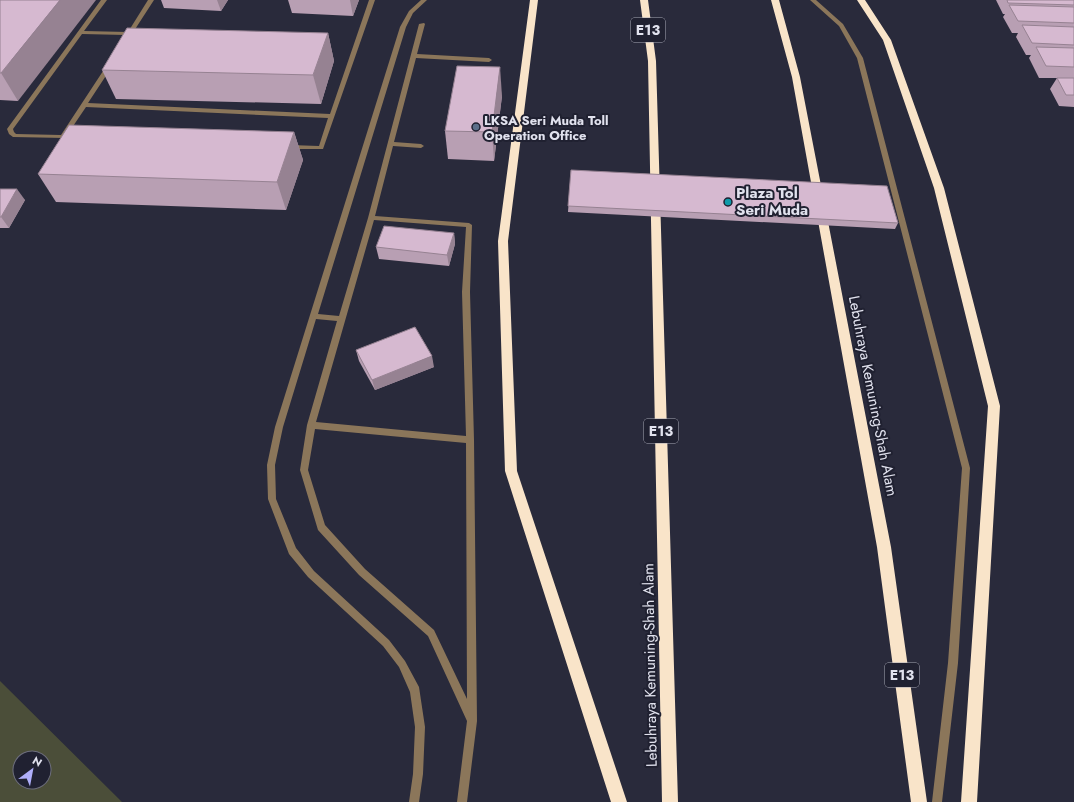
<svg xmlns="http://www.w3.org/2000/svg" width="1074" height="802" font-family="Jost,sans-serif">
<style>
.green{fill:#4b4e39;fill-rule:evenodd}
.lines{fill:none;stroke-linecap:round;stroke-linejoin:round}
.service{fill:#8b765a;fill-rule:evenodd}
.motorway{fill:#f9e4c9;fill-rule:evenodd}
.wall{fill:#b89fb3}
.shaded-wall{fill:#968292}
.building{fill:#d6b9d0;stroke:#968292}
.service-dot{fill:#5c6f8a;stroke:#202131;stroke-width:1.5}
.culture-dot{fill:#0f9aa8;stroke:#202131;stroke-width:1.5}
.labels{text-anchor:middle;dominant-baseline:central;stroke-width:4;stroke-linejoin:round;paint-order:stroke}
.far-poi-label{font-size:13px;font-weight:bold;fill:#e1e2ee;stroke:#202131;text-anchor:start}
.shield{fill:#202131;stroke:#a7a8b5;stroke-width:1}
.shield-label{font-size:14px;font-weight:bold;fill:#e1e2ee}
.poi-label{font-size:15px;font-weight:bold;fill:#e1e2ee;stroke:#202131;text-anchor:start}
.street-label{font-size:15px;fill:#e1e2ee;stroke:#202131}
</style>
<rect width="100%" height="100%" fill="#292a3b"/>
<path class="green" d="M 0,681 L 122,802 L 0,802 ZM 20,758 L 44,758 L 44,782 L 20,782 Z"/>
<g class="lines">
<g class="service">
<path d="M 101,0 L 107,0 L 84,31 L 128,32 L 148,0 L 154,0 L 130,37 L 126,37 L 126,35 L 82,34 L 13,129 L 14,132 L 16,134 L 61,135 L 107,65 L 110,63 L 113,65 L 88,103 L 330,114 L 369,0 L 375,0 L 323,149 L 290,149 L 287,147 L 290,145 L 319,146 L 328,118 L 86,107 L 65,138 L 13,137 L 9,134 L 7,129 Z"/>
<path d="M 421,0 L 427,0 L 413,13 L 406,27 L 318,314 L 339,316 L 368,218 L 419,24 L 424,23 L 425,24 L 417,54 L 489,58 L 492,60 L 489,62 L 416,58 L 394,142 L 421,144 L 424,146 L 421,148 L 393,146 L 375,216 L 469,223 L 472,225 L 470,292 L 474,440 L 477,721 L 467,802 L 457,802 L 467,721 L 428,636 L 359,575 L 318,530 L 300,470 L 307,425 L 337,321 L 316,319 L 283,427 L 275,465 L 276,499 L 296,548 L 314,571 L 389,640 L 405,661 L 419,687 L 425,727 L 423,774 L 419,802 L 409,802 L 413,774 L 415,727 L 410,692 L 399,667 L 383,646 L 308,577 L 289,554 L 268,499 L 267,465 L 275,427 L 400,27 L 409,11 ZM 374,220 L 466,227 L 462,292 L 466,436 L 316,422 ZM 315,429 L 466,443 L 467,699 L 434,630 L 365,569 L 325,525 L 308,470 Z"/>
<path d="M 810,0 L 816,0 L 843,24 L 863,58 L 970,468 L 958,663 L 942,802 L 932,802 L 948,663 L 962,468 L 857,58 L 839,26 Z"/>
</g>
<g class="motorway">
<path d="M 530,0 L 538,0 L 508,241 L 517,471 L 627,802 L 611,802 L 505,471 L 498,241 Z"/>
<path d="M 640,0 L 648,0 L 656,61 L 678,802 L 662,802 L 648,61 Z"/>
<path d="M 771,0 L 779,0 L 800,77 L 891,547 L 927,802 L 911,802 L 877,547 L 792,77 Z"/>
<path d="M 857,0 L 865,0 L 891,40 L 944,188 L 1000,406 L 977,802 L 961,802 L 988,406 L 934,188 L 883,40 Z"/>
</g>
</g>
<g class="wall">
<path d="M 0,0 L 18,101 L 0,100 Z"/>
<path d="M 161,0 L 228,0 L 221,11 L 164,8 Z"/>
<path d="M 288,0 L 359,0 L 353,16 L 292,13 Z"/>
<path d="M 996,0 L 1074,0 L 1074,107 L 1059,106 L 1050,89 L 1057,78 L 1039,78 L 1029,58 L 1031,55 L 1026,55 L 1016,37 L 1018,33 L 1012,33 L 1003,17 L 1005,14 L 1003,14 Z"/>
<path d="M 328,33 L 334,61 L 321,104 L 116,99 L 102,70 Z"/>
<path d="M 502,96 L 494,161 L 448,159 L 445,131 Z"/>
<path d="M 294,132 L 303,160 L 286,210 L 56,202 L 38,174 Z"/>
<path d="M 571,170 L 898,223 L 895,229 L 568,212 Z"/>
<path d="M 0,189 L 25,200 L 9,228 L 0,228 Z"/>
<path d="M 454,233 L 455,244 L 449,266 L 379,259 L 376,247 Z"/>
<path d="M 356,350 L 434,367 L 375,390 L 359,361 Z"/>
</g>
<g class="shaded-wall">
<path d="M 60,0 L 96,0 L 18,101 L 1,73 Z"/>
<path d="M 217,0 L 228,0 L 221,11 Z"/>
<path d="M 350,0 L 359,0 L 353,16 Z"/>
<path d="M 328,33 L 334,61 L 321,104 L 313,75 Z"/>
<path d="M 500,67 L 502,96 L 494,161 L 492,132 Z"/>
<path d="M 294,132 L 303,160 L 286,210 L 277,182 Z"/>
<path d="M 17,189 L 25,200 L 9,228 L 1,217 Z"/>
<path d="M 454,233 L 455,244 L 449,266 L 447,255 Z"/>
<path d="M 432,356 L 434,367 L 375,390 L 372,380 Z"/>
</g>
<g class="building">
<path d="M 0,0 L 60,0 L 1,73 L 0,73 Z"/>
<path d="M 1007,0 L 1074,0 L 1074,5 L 1008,3 Z"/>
<path d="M 1009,5 L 1074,7 L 1074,23 L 1018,21 Z"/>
<path d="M 1022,25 L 1074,27 L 1074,45 L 1032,43 Z"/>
<path d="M 127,28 L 328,33 L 313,75 L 102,70 Z"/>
<path d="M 1036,47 L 1074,48 L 1074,67 L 1046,66 Z"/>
<path d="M 457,66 L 500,67 L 492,132 L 445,131 Z"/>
<path d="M 1057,78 L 1074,78 L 1074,95 L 1066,95 Z"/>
<path d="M 69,125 L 294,132 L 277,182 L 38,174 Z"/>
<path d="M 571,170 L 887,186 L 898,223 L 568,206 Z"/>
<path d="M 0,189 L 17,189 L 1,217 L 0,217 Z"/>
<path d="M 384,226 L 454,233 L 447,255 L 376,247 Z"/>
<path d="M 415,327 L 432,356 L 372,380 L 356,350 Z"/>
</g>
<circle class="service-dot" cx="476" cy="127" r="4"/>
<circle class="culture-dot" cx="728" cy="202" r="4"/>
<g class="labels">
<g class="far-poi-label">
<text x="484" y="120">LKSA Seri Muda Toll<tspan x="484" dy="15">Operation Office</tspan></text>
</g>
<g class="shield">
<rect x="631" y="18" width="34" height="24" rx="3"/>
<rect x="644" y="419" width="34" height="24" rx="3"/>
<rect x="885" y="663" width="34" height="24" rx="3"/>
</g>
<g class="shield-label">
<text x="648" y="30">E13</text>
<text x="661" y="431">E13</text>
<text x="902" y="675">E13</text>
</g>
<g class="poi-label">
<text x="736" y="193">Plaza Tol<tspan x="736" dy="17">Seri Muda</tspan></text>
</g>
<g class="street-label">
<text transform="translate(873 396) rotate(79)">Lebuhraya Kemuning-Shah Alam</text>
<text transform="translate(650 665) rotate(-91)">Lebuhraya Kemuning-Shah Alam</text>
</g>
</g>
<g transform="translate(32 770) rotate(32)"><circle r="19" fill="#202131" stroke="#6d6e7d"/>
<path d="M0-3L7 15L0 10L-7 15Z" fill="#afaefa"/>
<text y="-6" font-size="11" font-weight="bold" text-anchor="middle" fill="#e1e2ee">N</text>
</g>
</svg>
